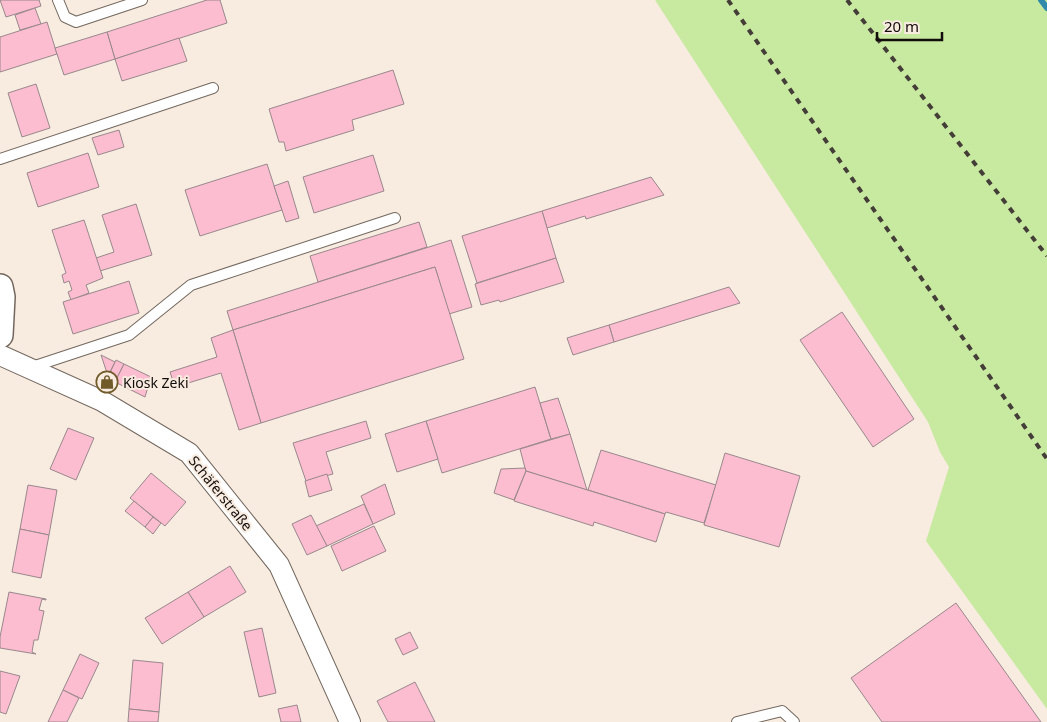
<svg xmlns="http://www.w3.org/2000/svg" width="1047" height="722" font-family="'Noto Sans',sans-serif">
<style>
.green{fill:#c8eaa0}
.lines{fill:none;stroke-linecap:round;stroke-linejoin:round}
.stream{stroke:#328aaa;stroke-width:6}
.building{fill:#fdbdd0;stroke:#98888c}
.service-casing{stroke:#73685f;stroke-width:12}
.minor-casing{stroke:#73685f;stroke-width:22}
.tertiary-casing{stroke:#73685f;stroke-width:28}
.service{stroke:#fff;stroke-width:10}
.minor{stroke:#fff;stroke-width:20}
.tertiary{stroke:#fff;stroke-width:25}
.rail{stroke:#443d38;stroke-width:4;stroke-dasharray:6 6;stroke-linecap:butt}
.labels{text-anchor:middle;dominant-baseline:central;stroke-width:4;stroke-linejoin:round;paint-order:stroke}
.poi-label{font-size:14px;fill:#120d0a;stroke:#f8ebe0;text-anchor:start}
.street-label{font-size:14px;fill:#120d0a;stroke:#f8ebe0}
</style>
<rect width="100%" height="100%" fill="#f8ebe0"/>
<path class="green" d="M 655,0 L 1047,0 L 1047,709 L 926,541 L 949,467 L 940,452 L 928,422 Z"/>
<g class="lines">
<path class="stream" d="M 1041,0 L 1047,8"/>
</g>
<g class="building">
<path d="M 0,0 L 39,0 L 41,6 L 6,17 Z"/>
<path d="M 207,0 L 220,0 L 227,23 L 115,59 L 107,32 Z"/>
<path d="M 35,8 L 41,24 L 20,30 L 15,15 Z"/>
<path d="M 47,22 L 57,54 L 0,72 L 0,37 Z"/>
<path d="M 107,32 L 115,59 L 64,75 L 55,48 Z"/>
<path d="M 179,38 L 187,61 L 122,81 L 115,59 Z"/>
<path d="M 393,70 L 404,104 L 352,120 L 354,130 L 286,151 L 284,142 L 279,142 L 269,109 Z"/>
<path d="M 36,84 L 50,128 L 22,137 L 8,93 Z"/>
<path d="M 119,130 L 124,147 L 98,155 L 92,138 Z"/>
<path d="M 88,153 L 99,187 L 38,207 L 27,173 Z"/>
<path d="M 373,155 L 384,191 L 314,213 L 303,177 Z"/>
<path d="M 267,164 L 282,210 L 200,236 L 185,190 Z"/>
<path d="M 651,177 L 664,195 L 586,219 L 585,216 L 547,228 L 542,211 Z"/>
<path d="M 288,181 L 299,218 L 286,222 L 274,186 Z"/>
<path d="M 136,204 L 152,255 L 100,271 L 96,258 L 114,252 L 102,215 Z"/>
<path d="M 542,211 L 556,258 L 477,283 L 462,236 Z"/>
<path d="M 84,220 L 103,278 L 86,285 L 89,293 L 71,300 L 68,292 L 72,290 L 69,281 L 64,283 L 62,275 L 66,273 L 52,230 Z"/>
<path d="M 419,222 L 427,247 L 318,282 L 310,256 Z"/>
<path d="M 451,240 L 472,307 L 449,314 L 435,267 L 233,330 L 227,311 Z"/>
<path d="M 556,258 L 564,282 L 500,302 L 499,300 L 481,305 L 475,284 Z"/>
<path d="M 435,267 L 464,359 L 261,423 L 233,330 Z"/>
<path d="M 129,281 L 139,313 L 73,334 L 63,302 Z"/>
<path d="M 729,287 L 740,303 L 614,342 L 609,325 Z"/>
<path d="M 842,312 L 914,419 L 873,447 L 800,340 Z"/>
<path d="M 609,325 L 614,342 L 573,355 L 567,338 Z"/>
<path d="M 233,330 L 261,423 L 239,430 L 221,373 L 175,387 L 170,372 L 217,357 L 211,338 Z"/>
<path d="M 101,355 L 115,362 L 108,376 Z"/>
<path d="M 116,360 L 124,364 L 115,382 L 107,379 Z"/>
<path d="M 124,364 L 151,377 L 145,397 L 115,382 Z"/>
<path d="M 535,387 L 551,439 L 442,473 L 426,421 Z"/>
<path d="M 558,398 L 570,434 L 551,439 L 540,403 Z"/>
<path d="M 366,421 L 371,438 L 326,452 L 333,474 L 306,481 L 293,443 Z"/>
<path d="M 426,421 L 438,459 L 397,472 L 385,434 Z"/>
<path d="M 68,428 L 94,438 L 76,480 L 50,469 Z"/>
<path d="M 570,434 L 587,490 L 526,471 L 525,468 L 520,449 Z"/>
<path d="M 601,450 L 716,485 L 704,523 L 666,512 L 665,514 L 588,490 Z"/>
<path d="M 725,453 L 800,476 L 779,547 L 704,525 Z"/>
<path d="M 525,468 L 526,471 L 514,500 L 494,493 L 501,469 Z"/>
<path d="M 526,471 L 665,514 L 656,542 L 594,522 L 593,526 L 514,501 Z"/>
<path d="M 151,473 L 186,502 L 165,526 L 130,498 Z"/>
<path d="M 327,474 L 332,490 L 309,497 L 305,481 Z"/>
<path d="M 385,484 L 395,514 L 373,524 L 361,496 Z"/>
<path d="M 28,485 L 57,490 L 49,535 L 20,529 Z"/>
<path d="M 134,501 L 153,517 L 145,527 L 125,511 Z"/>
<path d="M 364,504 L 373,524 L 327,546 L 316,526 Z"/>
<path d="M 311,515 L 327,546 L 307,555 L 292,524 Z"/>
<path d="M 153,517 L 161,523 L 153,534 L 145,527 Z"/>
<path d="M 374,526 L 386,551 L 342,571 L 331,546 Z"/>
<path d="M 20,529 L 49,535 L 41,578 L 12,572 Z"/>
<path d="M 230,566 L 246,592 L 204,617 L 188,592 Z"/>
<path d="M 9,592 L 46,599 L 46,600 L 42,599 L 39,610 L 44,611 L 38,640 L 34,640 L 32,652 L 36,654 L 0,648 L 0,637 Z"/>
<path d="M 188,592 L 204,617 L 162,644 L 145,618 Z"/>
<path d="M 956,603 L 1041,722 L 882,722 L 851,678 Z"/>
<path d="M 262,628 L 276,693 L 259,697 L 244,632 Z"/>
<path d="M 410,632 L 418,648 L 403,655 L 395,639 Z"/>
<path d="M 80,654 L 99,663 L 82,699 L 63,690 Z"/>
<path d="M 133,660 L 163,663 L 159,712 L 129,709 Z"/>
<path d="M 0,671 L 20,676 L 6,714 L 0,712 Z"/>
<path d="M 415,682 L 435,722 L 388,722 L 377,701 Z"/>
<path d="M 63,690 L 79,698 L 67,722 L 48,722 Z"/>
<path d="M 297,705 L 301,722 L 281,722 L 278,709 Z"/>
<path d="M 129,709 L 159,712 L 158,722 L 128,722 Z"/>
</g>
<g class="lines">
<g class="service-casing">
<g id="service">
<path d="M 58,0 L 65,17 L 76,22 L 142,0"/>
<path d="M 0,159 L 213,88"/>
<path d="M 29,368 L 129,335 L 191,285 L 395,218"/>
<path d="M 737,722 L 782,711 L 794,722"/>
</g>
</g>
<g class="minor-casing">
<path id="minor" d="M 0,355 L 102,401 L 189,453 L 279,565 L 350,722"/>
</g>
<g class="tertiary-casing">
<path id="tertiary" d="M 0,287 L 2,297 L 0,335"/>
</g>
<use href="#service" class="service"/>
<use href="#minor" class="minor"/>
<use href="#tertiary" class="tertiary"/>
<g class="rail">
<path d="M 728,0 L 1047,459"/>
<path d="M 847,0 L 1047,256"/>
</g>
</g>
<defs>
<g id="shop-ring" transform="scale(1.125)"><circle r="9.5" fill="#f8ebe0" stroke="#705a29" stroke-width="1.5"/><path d="M-5-2.5h2.3a2.7 3.5 0 0 1 5.4 0H5L5.5 6h-11ZM-1.5-2.5h3a1.5 2.3 0 0 0-3 0Z" fill="#705a29"/></g>
</defs>
<g fill-rule="evenodd">
<use href="#shop-ring" x="107" y="382"/>
</g>
<g class="labels">
<g class="poi-label">
<text x="123" y="382">Kiosk Zeki</text>
</g>
<g class="street-label">
<text transform="translate(221 493) rotate(51)">Schäferstraße</text>
</g>
</g>
<path d="M877 32v8h65v-8" fill="none" stroke="#120d0a" stroke-width="2.5"/>
<text x="884" y="32" font-size="15" fill="#120d0a" stroke="#f8ebe0" stroke-width="4" paint-order="stroke">20 m</text>
</svg>
